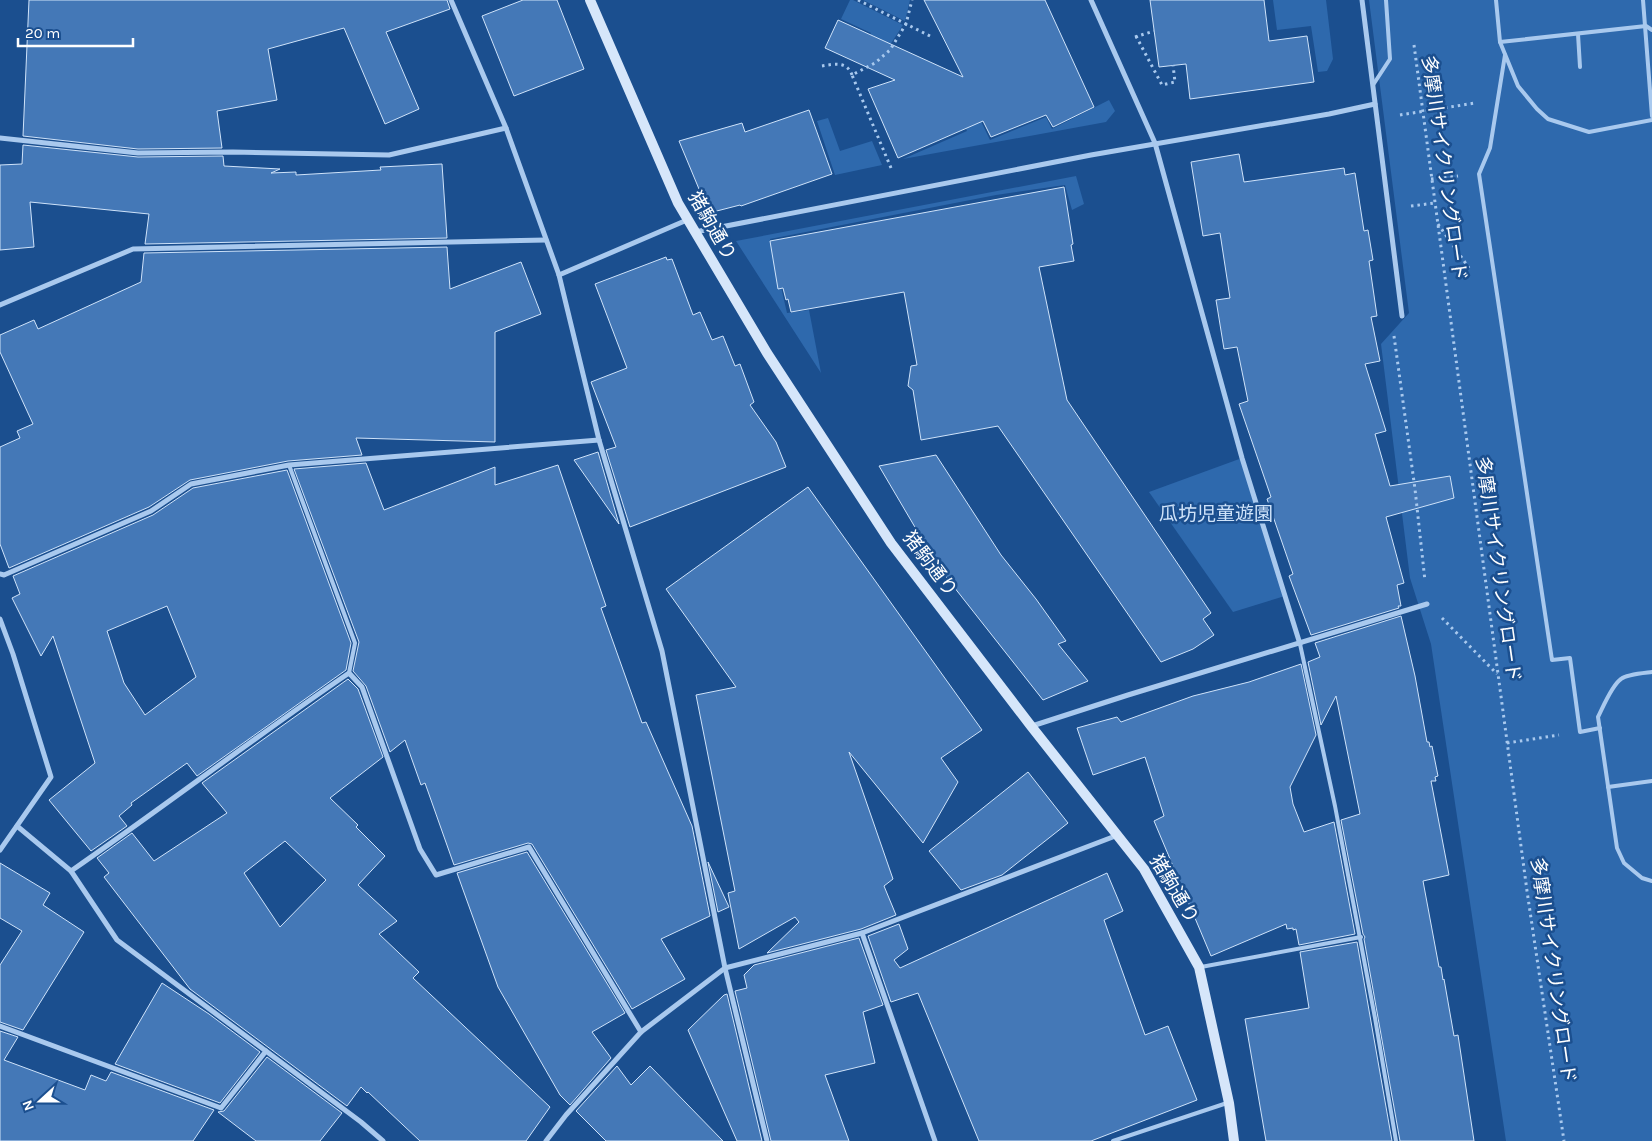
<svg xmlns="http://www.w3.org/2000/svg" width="1652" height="1141" font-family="Karla,'Noto Sans JP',sans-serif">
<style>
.green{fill:#2e69ad}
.building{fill:#4478b7;stroke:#cfe3fa;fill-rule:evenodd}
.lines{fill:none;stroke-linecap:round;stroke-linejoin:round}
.path{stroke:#a9c9ee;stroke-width:3;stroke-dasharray:2.5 4;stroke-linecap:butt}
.lane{stroke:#a9c9ee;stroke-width:4}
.street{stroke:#a9c9ee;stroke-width:5}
.secondary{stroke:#d6e6fa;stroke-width:10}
.labels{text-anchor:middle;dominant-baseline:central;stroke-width:5;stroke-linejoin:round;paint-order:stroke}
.street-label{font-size:19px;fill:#fff;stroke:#1b4f8f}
.park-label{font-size:19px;fill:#cfe3fa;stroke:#1b4f8f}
</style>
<rect width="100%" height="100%" fill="#1b4f8f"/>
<g class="green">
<path d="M 850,0 L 853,0 L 903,25 L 888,48 L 859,63 L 871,33 L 841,19 Z"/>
<path d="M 863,0 L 910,0 L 905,21 Z"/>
<path d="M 1273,0 L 1326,0 L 1333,59 L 1327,71 L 1318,72 L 1311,26 L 1277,30 Z"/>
<path d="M 1369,0 L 1652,0 L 1652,1141 L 1506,1141 L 1431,644 L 1410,578 L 1381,344 L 1409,313 Z"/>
<path d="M 961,80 L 990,140 L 1046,117 L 1052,129 L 1109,100 L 1115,111 L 1106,122 L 903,159 L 967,131 L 948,86 Z"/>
<path d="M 828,118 L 840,151 L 872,141 L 882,165 L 835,175 L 817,121 Z"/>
<path d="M 1076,176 L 1084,204 L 1072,210 L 1065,185 L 996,195 L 770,239 L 787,313 L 809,310 L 821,373 L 736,241 Z"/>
<path d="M 1242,458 L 1285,596 L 1233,612 L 1149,492 Z"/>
</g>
<g class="building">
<path d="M 29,0 L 447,0 L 450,9 L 386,32 L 419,109 L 385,124 L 344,28 L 268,49 L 277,100 L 217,111 L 222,148 L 138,149 L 23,136 Z"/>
<path d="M 523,0 L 557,0 L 584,69 L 514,96 L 482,16 Z"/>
<path d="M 924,0 L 1045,0 L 1094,107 L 1053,127 L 1046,115 L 991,137 L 983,121 L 898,158 L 868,89 L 895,80 L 825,48 L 838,20 L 963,77 Z"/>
<path d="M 1150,0 L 1264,0 L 1269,41 L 1307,36 L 1314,82 L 1190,99 L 1186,64 L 1159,67 Z"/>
<path d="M 809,110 L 832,174 L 741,206 L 740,205 L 709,213 L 679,141 L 742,123 L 745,132 Z"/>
<path d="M 23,145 L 138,157 L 223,156 L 224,166 L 280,169 L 271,173 L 296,172 L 296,175 L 381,170 L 380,167 L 442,164 L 447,238 L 145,244 L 149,214 L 30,202 L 34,247 L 0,250 L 0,165 L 22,164 Z"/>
<path d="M 1239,154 L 1244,182 L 1344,168 L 1345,175 L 1355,173 L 1364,231 L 1368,230 L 1373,260 L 1369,261 L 1377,316 L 1371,317 L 1380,361 L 1365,364 L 1386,431 L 1375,434 L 1390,486 L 1450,476 L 1454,498 L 1386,517 L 1404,583 L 1397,585 L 1401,606 L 1398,606 L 1399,608 L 1311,635 L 1289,576 L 1293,574 L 1267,499 L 1271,497 L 1239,404 L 1248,401 L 1237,347 L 1224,349 L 1216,300 L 1230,298 L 1220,233 L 1203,236 L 1191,162 Z"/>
<path d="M 1064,187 L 1073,244 L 1071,245 L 1074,261 L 1039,267 L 1067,400 L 1211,613 L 1203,619 L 1214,635 L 1193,649 L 1161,662 L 998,426 L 921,440 L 913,390 L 908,386 L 911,366 L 917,365 L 904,292 L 791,312 L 788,299 L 786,300 L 783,288 L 778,289 L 770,241 Z"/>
<path d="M 447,247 L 450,289 L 521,262 L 541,314 L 495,332 L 495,442 L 356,438 L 362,455 L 288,461 L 190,480 L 149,507 L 9,568 L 0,544 L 0,447 L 20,438 L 17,431 L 33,424 L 0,352 L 0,335 L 34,320 L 38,329 L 141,282 L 144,253 Z"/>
<path d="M 666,257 L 667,260 L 672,259 L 693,315 L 700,312 L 712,340 L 723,336 L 735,366 L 740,364 L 754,402 L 750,405 L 776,442 L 786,467 L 630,527 L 606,450 L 616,447 L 591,382 L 627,368 L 595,284 Z"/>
<path d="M 598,452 L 619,524 L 574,460 Z"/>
<path d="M 936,455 L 1001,555 L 1036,599 L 1066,641 L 1058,644 L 1088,681 L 1043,700 L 939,568 L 879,466 Z"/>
<path d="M 366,463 L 384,510 L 495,467 L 495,485 L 558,465 L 606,606 L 601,608 L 642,723 L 646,722 L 692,826 L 710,916 L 661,939 L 685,979 L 632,1009 L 532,844 L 528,843 L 454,865 L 425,783 L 421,785 L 405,740 L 390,752 L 366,686 L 353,671 L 359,642 L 294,469 Z"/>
<path d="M 287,470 L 351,643 L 346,670 L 197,776 L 187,763 L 131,803 L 132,805 L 119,816 L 127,826 L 91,851 L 49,800 L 95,763 L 53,636 L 41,656 L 12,598 L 20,594 L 13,576 L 153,515 L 193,488 ZM 167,606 L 196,677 L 145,715 L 124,683 L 107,631 Z"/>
<path d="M 808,487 L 982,730 L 941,758 L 958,782 L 923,843 L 849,752 L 893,879 L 884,886 L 896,915 L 861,929 L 767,953 L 799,922 L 795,917 L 739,949 L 728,893 L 735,891 L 696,695 L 736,687 L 666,589 Z"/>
<path d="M 1401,616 L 1415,676 L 1427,742 L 1429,742 L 1430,747 L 1432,746 L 1438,776 L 1435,777 L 1436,781 L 1431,781 L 1449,875 L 1423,881 L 1439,967 L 1441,967 L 1443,980 L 1444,979 L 1454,1036 L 1458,1035 L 1474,1141 L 1400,1141 L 1364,939 L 1365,937 L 1363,934 L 1341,820 L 1360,814 L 1336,696 L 1321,725 L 1308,662 L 1320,657 L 1315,643 Z"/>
<path d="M 1301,664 L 1316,735 L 1290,787 L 1293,804 L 1304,832 L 1334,822 L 1355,934 L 1299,945 L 1296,929 L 1293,930 L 1293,928 L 1287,929 L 1286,924 L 1211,956 L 1154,821 L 1164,816 L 1145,757 L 1093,775 L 1077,728 L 1117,717 L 1121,722 L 1193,696 L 1249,682 Z"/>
<path d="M 348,679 L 358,689 L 383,757 L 330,798 L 358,825 L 356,827 L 385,856 L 358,885 L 397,921 L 379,934 L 419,972 L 413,978 L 550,1107 L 526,1141 L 420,1141 L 368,1092 L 367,1093 L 361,1087 L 347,1106 L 190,989 L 104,877 L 109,873 L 97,858 L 132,833 L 154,861 L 227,813 L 202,783 ZM 285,841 L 326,880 L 280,927 L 244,873 Z"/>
<path d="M 1028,772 L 1068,823 L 1002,875 L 961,890 L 929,851 Z"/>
<path d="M 527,852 L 625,1013 L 592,1032 L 611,1058 L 570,1105 L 560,1095 L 498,987 L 457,873 Z"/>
<path d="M 708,862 L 729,907 L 718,912 Z"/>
<path d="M 0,863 L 50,893 L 43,905 L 84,932 L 23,1030 L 0,1022 L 0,965 L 22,931 L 0,918 Z"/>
<path d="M 1107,873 L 1123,911 L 1104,920 L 1145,1035 L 1168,1026 L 1197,1100 L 1091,1141 L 979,1141 L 918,993 L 891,1002 L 868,936 L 899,924 L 908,949 L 894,960 L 900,968 Z"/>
<path d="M 859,938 L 883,1005 L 863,1012 L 875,1063 L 825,1075 L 849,1141 L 771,1141 L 735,991 L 747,988 L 744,975 L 754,965 Z"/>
<path d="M 1357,942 L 1392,1141 L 1266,1141 L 1245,1019 L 1309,1008 L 1300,952 Z"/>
<path d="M 162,983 L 209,1014 L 260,1052 L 220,1103 L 115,1064 Z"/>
<path d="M 727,994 L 762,1141 L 737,1141 L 688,1030 L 724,995 Z"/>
<path d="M 0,1031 L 18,1037 L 4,1060 L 85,1090 L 91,1075 L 106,1081 L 111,1072 L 214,1110 L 193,1141 L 0,1141 Z"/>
<path d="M 267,1057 L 342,1113 L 320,1141 L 256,1141 L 218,1112 L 224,1111 Z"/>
<path d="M 617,1066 L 631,1085 L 650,1066 L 723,1141 L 606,1141 L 576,1111 Z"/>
</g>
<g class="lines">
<g class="path">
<path d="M 858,0 L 932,37"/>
<path d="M 1136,36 L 1162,85 L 1175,82 L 1173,65"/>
<path d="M 1135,37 L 1154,31"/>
<path d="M 1414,45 L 1527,891 L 1564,1141"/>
<path d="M 822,66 C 834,64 847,61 852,75"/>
<path d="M 1400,115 L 1475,103"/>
<path d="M 891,168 L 852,75 L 875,63 L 890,50 L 906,24 L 912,0"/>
<path d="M 1431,179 L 1458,176"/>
<path d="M 1411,206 L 1435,203"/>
<path d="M 1438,224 L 1469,268"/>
<path d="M 1394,336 L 1415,489 L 1425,581"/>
<path d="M 1442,618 L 1497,674"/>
<path d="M 1507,743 L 1559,735"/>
</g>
<g class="lane">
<path d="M 1496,0 L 1500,42 L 1518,86 L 1537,109 L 1548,119 L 1589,132 L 1652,120"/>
<path d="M 1643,0 L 1652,116"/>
<path d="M 1578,34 L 1580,67"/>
<path d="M 1500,42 L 1646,26 L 1652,30"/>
<path d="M 1505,55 L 1490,148 L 1479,174 L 1552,660 L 1570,658 L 1580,732 L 1600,728"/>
<path d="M 1373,85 L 1390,59 L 1386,0"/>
<path d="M 289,465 L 355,643 L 349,673"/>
<path d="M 1300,644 L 1335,806 L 1375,1018 L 1396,1141"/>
<path d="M 1652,672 C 1644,673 1627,674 1621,679 C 1612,685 1603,707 1598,717 L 1617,848 L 1624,863 L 1642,878 L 1652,881"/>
<path d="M 1608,787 L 1652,781"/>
<path d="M 1201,967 L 1361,937"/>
<path d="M 1113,1141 L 1227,1103"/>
</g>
<g class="street">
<path d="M 451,0 L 506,128 L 559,275 L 599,440 L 662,651 L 725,968 L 767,1141"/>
<path d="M 1091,0 L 1155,143 L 1242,458 L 1300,644"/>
<path d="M 1362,0 L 1402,316"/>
<path d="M 0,138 L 138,153 L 233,152 L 389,155 L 506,128"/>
<path d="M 695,232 L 1091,155 L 1329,114 L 1375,104"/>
<path d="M 559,275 L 687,220"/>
<path d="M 0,305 L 133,249 L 546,240"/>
<path d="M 0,574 L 4,575 L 151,511 L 191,484 L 289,465 L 599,440"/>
<path d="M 0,619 L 13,654 L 51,777 L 0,850"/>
<path d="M 1032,726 L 1128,695 L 1427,604"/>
<path d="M 17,826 L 71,871 L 117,940 L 361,1122 L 383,1141"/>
<path d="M 71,871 C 165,806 255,737 349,673 L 362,687 L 420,849 L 436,875 L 529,847 L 641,1032"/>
<path d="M 862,933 L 935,1141"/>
<path d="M 0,1026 L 221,1108 L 266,1051"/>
<path d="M 546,1141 L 566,1115 L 641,1032 L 725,968 L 862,933 L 1118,835"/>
</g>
<path class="secondary" d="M 590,0 L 678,203 L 767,353 L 891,543 L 1031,726 L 1144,869 L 1199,967 L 1229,1103 L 1234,1141"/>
</g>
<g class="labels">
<g class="street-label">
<text transform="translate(1444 168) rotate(82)">多摩川サイクリングロード</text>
<text transform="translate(712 226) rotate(60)">猪駒通り</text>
<text transform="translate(930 564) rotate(53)">猪駒通り</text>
<text transform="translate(1498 569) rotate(82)">多摩川サイクリングロード</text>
<text transform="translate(1174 889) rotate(59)">猪駒通り</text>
<text transform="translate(1553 970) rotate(82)">多摩川サイクリングロード</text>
</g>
<g class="park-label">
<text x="1216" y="514">瓜坊児童遊園</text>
</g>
</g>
<g transform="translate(40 1101) rotate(249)" stroke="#1b4f8f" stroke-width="4" paint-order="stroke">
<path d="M0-4L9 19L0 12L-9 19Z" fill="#ffffff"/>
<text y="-8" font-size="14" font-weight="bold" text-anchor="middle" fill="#ffffff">N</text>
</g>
<path d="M18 38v8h115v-8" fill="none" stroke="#ffffff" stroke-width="2.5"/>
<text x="25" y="38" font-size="15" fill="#ffffff" stroke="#1b4f8f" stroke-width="4" paint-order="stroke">20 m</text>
</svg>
